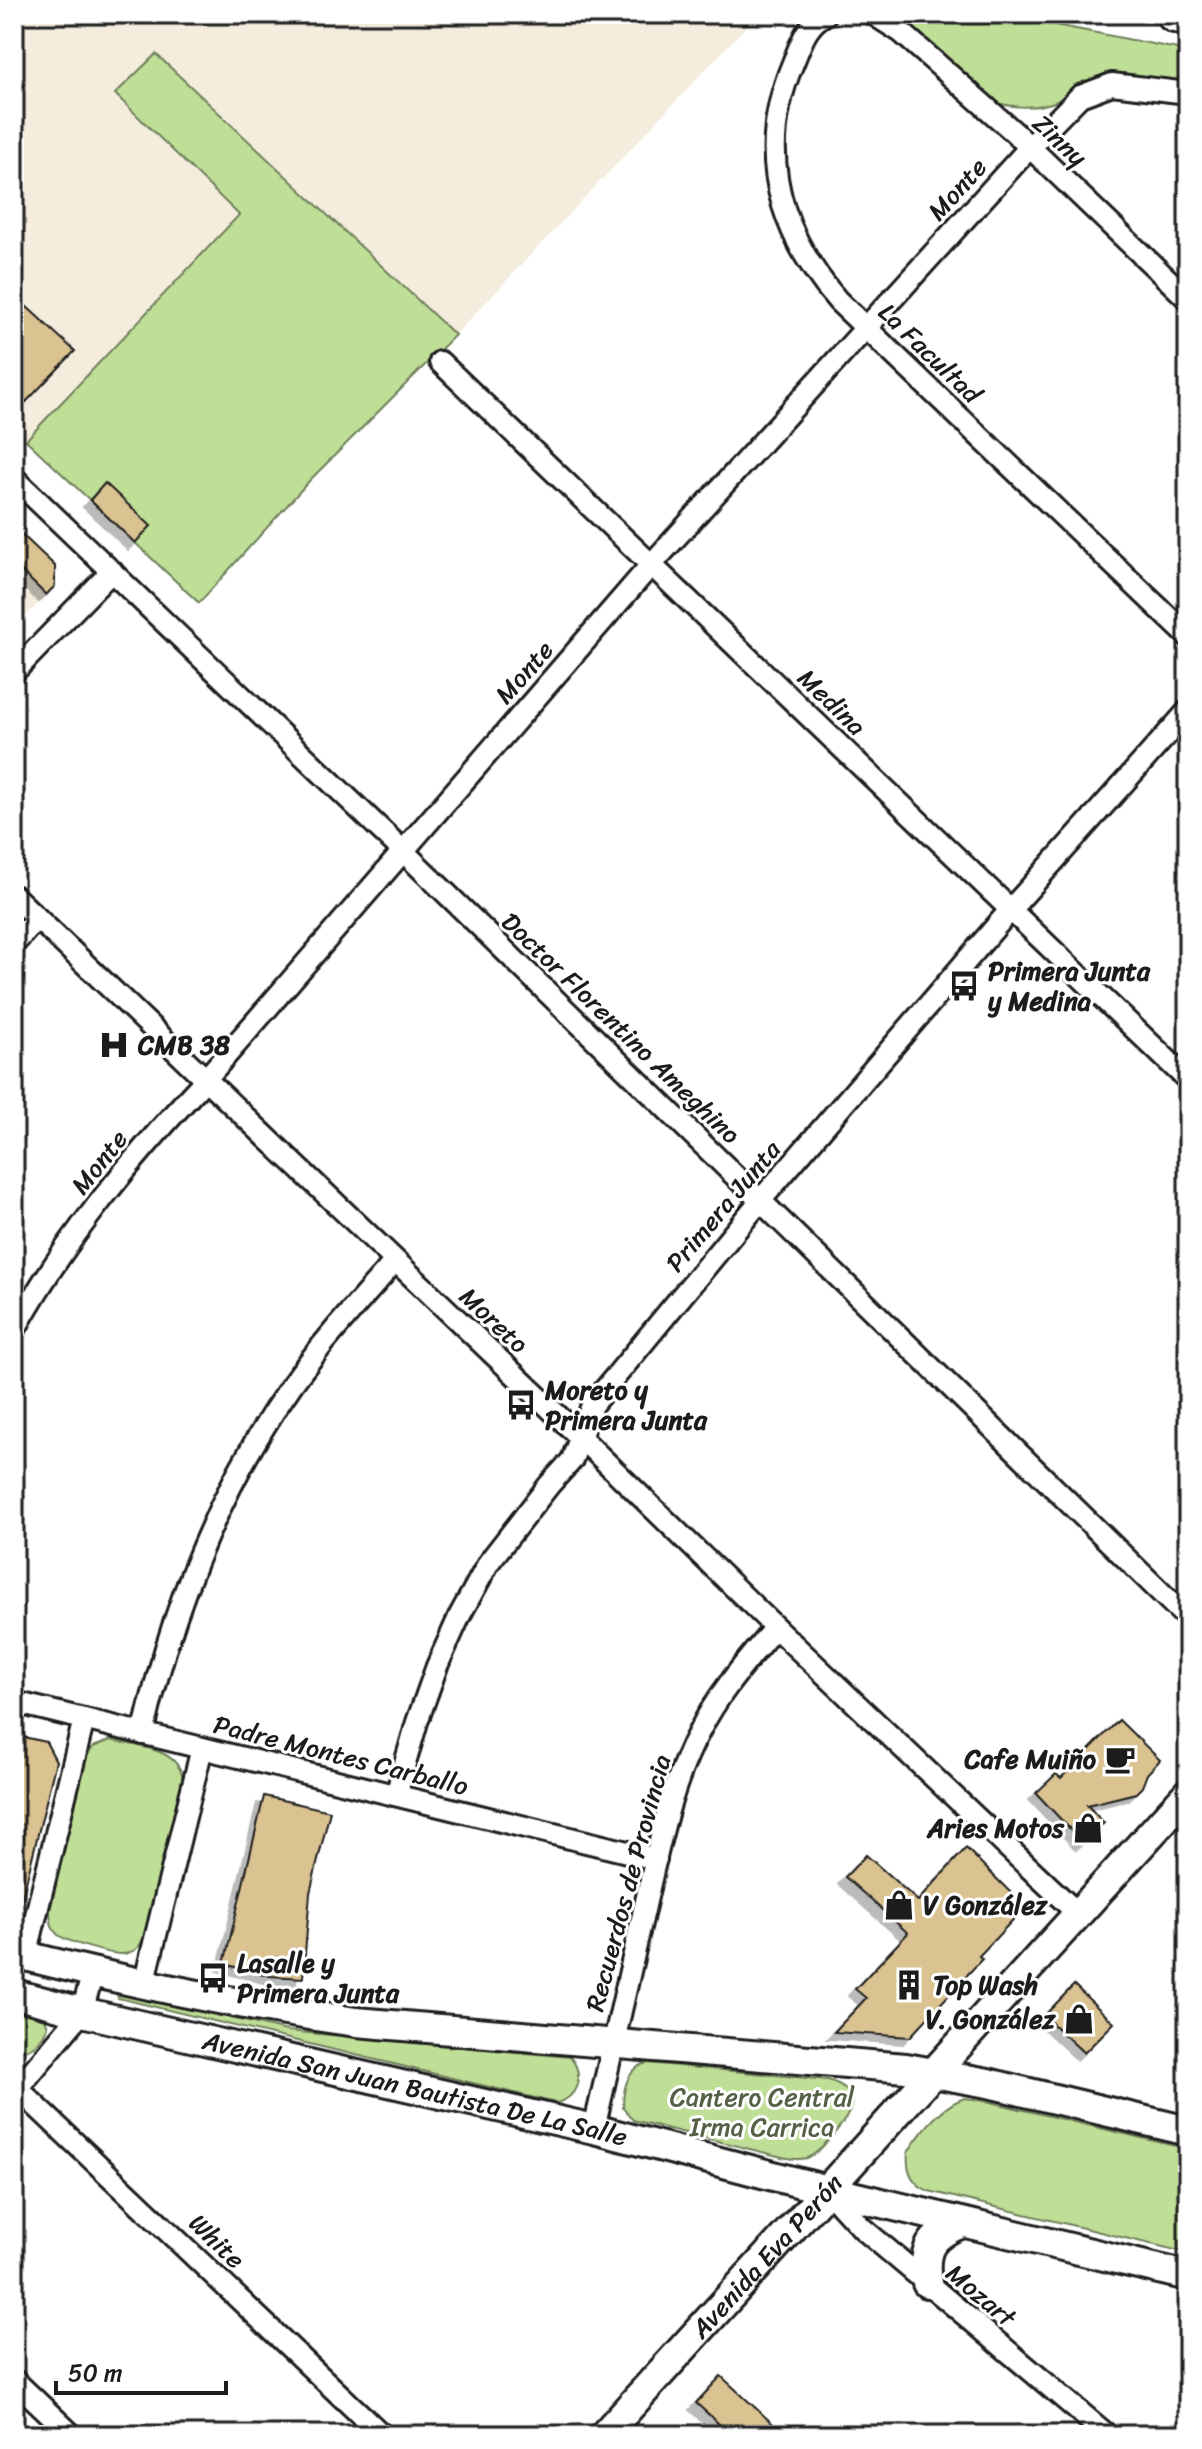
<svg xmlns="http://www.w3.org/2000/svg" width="1202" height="2449" font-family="Sriracha,sans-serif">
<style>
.built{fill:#f4edde}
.green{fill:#bfdf97;stroke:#6e7e5a;stroke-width:2}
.building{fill:#dac291;stroke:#1c1c1c;stroke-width:2;filter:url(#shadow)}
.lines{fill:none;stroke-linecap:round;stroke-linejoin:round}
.street-casing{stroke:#1c1c1c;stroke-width:26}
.secondary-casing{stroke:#1c1c1c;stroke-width:34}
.highway-casing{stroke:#1c1c1c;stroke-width:42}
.street{stroke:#fff;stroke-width:20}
.secondary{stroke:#fff;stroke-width:28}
.highway{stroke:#fff;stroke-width:36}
.labels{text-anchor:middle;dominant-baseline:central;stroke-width:6;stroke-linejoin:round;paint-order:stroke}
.street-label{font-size:26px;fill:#1c1c1c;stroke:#fff}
.poi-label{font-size:26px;font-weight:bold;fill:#1c1c1c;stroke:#fff;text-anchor:start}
.park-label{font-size:26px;fill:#556047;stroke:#fff}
</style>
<defs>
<filter id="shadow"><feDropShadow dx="-7" dy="7" stdDeviation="0" flood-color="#0004"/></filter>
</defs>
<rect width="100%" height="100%" fill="#fff"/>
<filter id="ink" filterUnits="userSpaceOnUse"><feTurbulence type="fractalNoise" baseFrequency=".0125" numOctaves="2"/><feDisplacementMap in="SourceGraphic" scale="16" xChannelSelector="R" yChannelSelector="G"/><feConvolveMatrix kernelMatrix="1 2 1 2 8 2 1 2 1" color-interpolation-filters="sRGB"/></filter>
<g filter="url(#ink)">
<g class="built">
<path d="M 14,14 L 758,14 L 455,335 L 281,172 L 14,455 Z"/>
<path d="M 14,527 L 55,566 L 55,586 L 14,628 Z"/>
</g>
<g class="green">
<path d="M 890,14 L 1000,14 L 1188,51 L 1188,81 C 1158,80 1116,77 1088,86 C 1078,89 1069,96 1060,100 C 1033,111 1008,107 980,99 Z"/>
<path d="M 156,54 L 455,335 L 310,480 L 199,603 L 26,440 L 239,215 L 115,94 Z"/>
<path d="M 111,1740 C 137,1747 178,1747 183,1779 L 146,1934 C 142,1944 135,1953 123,1954 C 112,1955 66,1942 57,1934 C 51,1928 50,1920 50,1911 L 85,1760 L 93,1747 Z"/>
<path d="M 120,1992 L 287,2031 L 570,2057 C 585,2074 578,2098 556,2103 L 118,1998 L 117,1994 Z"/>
<path d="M 14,2009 L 44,2017 L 48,2026 C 42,2041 31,2052 14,2051 Z"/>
<path d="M 647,2063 L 828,2080 C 867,2092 850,2116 831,2137 C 824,2145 817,2154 807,2158 C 799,2160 790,2159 782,2157 L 633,2120 L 623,2107 C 623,2088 628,2068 647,2063 Z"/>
<path d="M 965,2098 L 982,2100 L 1188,2149 L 1188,2253 L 929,2191 C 911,2184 906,2170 908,2152 C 921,2132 942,2105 965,2098 Z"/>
</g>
<g class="building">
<path d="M 14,295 L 75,351 L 26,402 L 14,391 Z"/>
<path d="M 105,483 L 151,526 L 135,543 L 90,500 Z"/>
<path d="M 14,527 L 55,566 L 55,586 L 46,595 L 14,564 Z"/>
<path d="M 1119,1720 L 1160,1760 L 1147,1774 L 1142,1787 L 1136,1793 L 1087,1805 L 1104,1823 L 1083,1843 L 1036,1793 L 1056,1774 L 1061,1778 Z"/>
<path d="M 14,1735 L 46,1742 L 56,1761 L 21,1903 L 14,1903 Z"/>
<path d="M 264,1796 L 330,1811 L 310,1893 L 303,1978 L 270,1976 L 224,1964 Z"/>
<path d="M 966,1848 L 1025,1907 L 979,1956 L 982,1959 L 910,2037 L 834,2032 L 866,1998 L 855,1989 L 908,1933 L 845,1877 L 866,1855 L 918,1901 Z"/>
<path d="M 1074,1985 L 1114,2023 L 1084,2053 L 1044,2016 Z"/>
<path d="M 721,2376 L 785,2435 L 731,2435 L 696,2403 Z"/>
</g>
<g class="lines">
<g class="street-casing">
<g id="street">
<path d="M 826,14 C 806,24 801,44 793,63 C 756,151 777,230 838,301 L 1188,636"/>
<path d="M 873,14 L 901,32 L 1014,132 L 1188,299"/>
<path d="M 440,362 L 1188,1080"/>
<path d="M 14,478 L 404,852 L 1188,1619"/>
<path d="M 14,672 L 112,571"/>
<path d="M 14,896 L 580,1437 L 775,1627 L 1078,1914"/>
<path d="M 14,944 L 37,918"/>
<path d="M 14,1331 C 65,1238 133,1157 205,1080 L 650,566 L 1030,147 L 1080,96 L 1112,84 L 1188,93"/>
<path d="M 14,1702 L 656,1859"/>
<path d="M 143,1734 C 172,1608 218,1489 293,1383 C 324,1340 360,1301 395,1261"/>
<path d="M 396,1795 L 417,1722 L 437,1666 L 460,1615 L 489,1562 L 549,1485 L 572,1460 L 592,1405 L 760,1201 L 1011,909 L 1188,711"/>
<path d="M 26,1956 L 84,1719"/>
<path d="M 144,1984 L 202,1748"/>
<path d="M 14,2085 L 382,2435"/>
<path d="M 14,2093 L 82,2012 L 93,1972"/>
<path d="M 594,2129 C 611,2056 628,1983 644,1910 C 658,1849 670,1785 700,1730 C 719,1692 748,1660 775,1627"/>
<path d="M 827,2190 L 862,2228 L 1107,2435"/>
<path d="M 14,2380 L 72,2435"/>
</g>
</g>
<g class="secondary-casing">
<g id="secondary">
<path d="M 14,1953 C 127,1982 241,2006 356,2022 L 906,2068 L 988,2083 L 1188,2131"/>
<path id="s1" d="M 14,1994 L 82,2012 L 594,2129 L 827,2190 L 1188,2276"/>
<path d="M 927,2283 C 922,2249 930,2236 962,2223"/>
<path id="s2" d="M 604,2435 L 1188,1793"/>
</g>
</g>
<g class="highway-casing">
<path id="highway" d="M 1175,14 L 1188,17"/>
</g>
<use href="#street" class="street"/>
<use href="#secondary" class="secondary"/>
<use href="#highway" class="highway"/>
</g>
</g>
<defs>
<g id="bus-bare" transform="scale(2.4)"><path d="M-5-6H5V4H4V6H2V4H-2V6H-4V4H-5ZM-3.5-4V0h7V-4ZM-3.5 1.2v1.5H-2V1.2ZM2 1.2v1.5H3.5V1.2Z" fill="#1c1c1c" stroke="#fff" stroke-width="2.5" paint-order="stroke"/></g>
<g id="hospital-bare" transform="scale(2.4)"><path d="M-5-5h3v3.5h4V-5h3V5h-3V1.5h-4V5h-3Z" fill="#1c1c1c" stroke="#fff" stroke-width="2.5" paint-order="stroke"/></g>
<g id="cafe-bare" transform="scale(2.4)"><path d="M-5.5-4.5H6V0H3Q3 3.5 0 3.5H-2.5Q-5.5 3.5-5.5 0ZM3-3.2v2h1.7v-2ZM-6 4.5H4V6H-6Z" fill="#1c1c1c" stroke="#fff" stroke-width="2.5" paint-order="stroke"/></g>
<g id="shop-bare" transform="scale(2.4)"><path d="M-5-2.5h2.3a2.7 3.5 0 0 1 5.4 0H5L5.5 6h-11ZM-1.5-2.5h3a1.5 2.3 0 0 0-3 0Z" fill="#1c1c1c" stroke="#fff" stroke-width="2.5" paint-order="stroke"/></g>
<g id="building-bare" transform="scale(2.4)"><path d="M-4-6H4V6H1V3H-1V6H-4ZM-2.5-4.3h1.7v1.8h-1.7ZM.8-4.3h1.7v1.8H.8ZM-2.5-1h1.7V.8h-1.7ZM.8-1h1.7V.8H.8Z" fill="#1c1c1c" stroke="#fff" stroke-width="2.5" paint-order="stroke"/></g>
</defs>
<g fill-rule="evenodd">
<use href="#bus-bare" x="964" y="986"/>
<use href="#hospital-bare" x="114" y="1045"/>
<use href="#bus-bare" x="521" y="1405"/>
<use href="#cafe-bare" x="1120" y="1759"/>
<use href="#shop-bare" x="1088" y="1828"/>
<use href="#shop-bare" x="899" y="1905"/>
<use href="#bus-bare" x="213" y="1978"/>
<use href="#building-bare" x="909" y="1985"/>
<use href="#shop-bare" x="1079" y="2019"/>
</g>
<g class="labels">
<g class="street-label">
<text transform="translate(1060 140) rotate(43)">Zinny</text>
<text transform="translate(957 189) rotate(-48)">Monte</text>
<text transform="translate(930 353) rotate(44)">La Facultad</text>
<text transform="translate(524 672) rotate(-49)">Monte</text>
<text transform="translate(832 702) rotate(44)">Medina</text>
<text transform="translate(621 1028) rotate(44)">Doctor Florentino Ameghino</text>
<text transform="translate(99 1162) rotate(-52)">Monte</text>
<text transform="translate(723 1206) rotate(-50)">Primera Junta</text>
<text transform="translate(494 1320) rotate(43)">Moreto</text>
<text transform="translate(341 1755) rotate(14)">Padre Montes Carballo</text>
<text transform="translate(628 1883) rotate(-75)">Recuerdos de Provincia</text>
<text stroke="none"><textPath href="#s1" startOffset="412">Avenida San Juan Bautista De La Salle</textPath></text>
<text transform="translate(217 2241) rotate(44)">White</text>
<text stroke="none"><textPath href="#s2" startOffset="242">Avenida Eva Perón</textPath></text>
<text transform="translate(981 2295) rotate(40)">Mozart</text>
</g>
<g class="poi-label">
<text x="988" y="971">Primera Junta<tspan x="988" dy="30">y Medina</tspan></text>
<text x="138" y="1045">CMB 38</text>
<text x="545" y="1390">Moreto y<tspan x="545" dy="30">Primera Junta</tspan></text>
<text x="1096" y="1759" text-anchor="end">Cafe Muiño</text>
<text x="1064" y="1828" text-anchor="end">Aries Motos</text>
<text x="923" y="1905">V González</text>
<text x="237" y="1963">Lasalle y<tspan x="237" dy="30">Primera Junta</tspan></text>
<text x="933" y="1985">Top Wash</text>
<text x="1055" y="2019" text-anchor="end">V. González</text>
</g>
<g class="park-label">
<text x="762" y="2097">Cantero Central<tspan x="762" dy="30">Irma Carrica</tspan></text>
</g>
</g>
<rect width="1202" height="2449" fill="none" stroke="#fff" stroke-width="48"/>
<rect x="24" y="24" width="1154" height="2401" fill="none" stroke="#1c1c1c" stroke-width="3" filter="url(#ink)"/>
<path d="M56 2381v12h170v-12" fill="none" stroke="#1c1c1c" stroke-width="4"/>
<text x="68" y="2381" font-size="24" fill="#1c1c1c" stroke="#ffffff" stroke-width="6" paint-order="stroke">50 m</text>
</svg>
